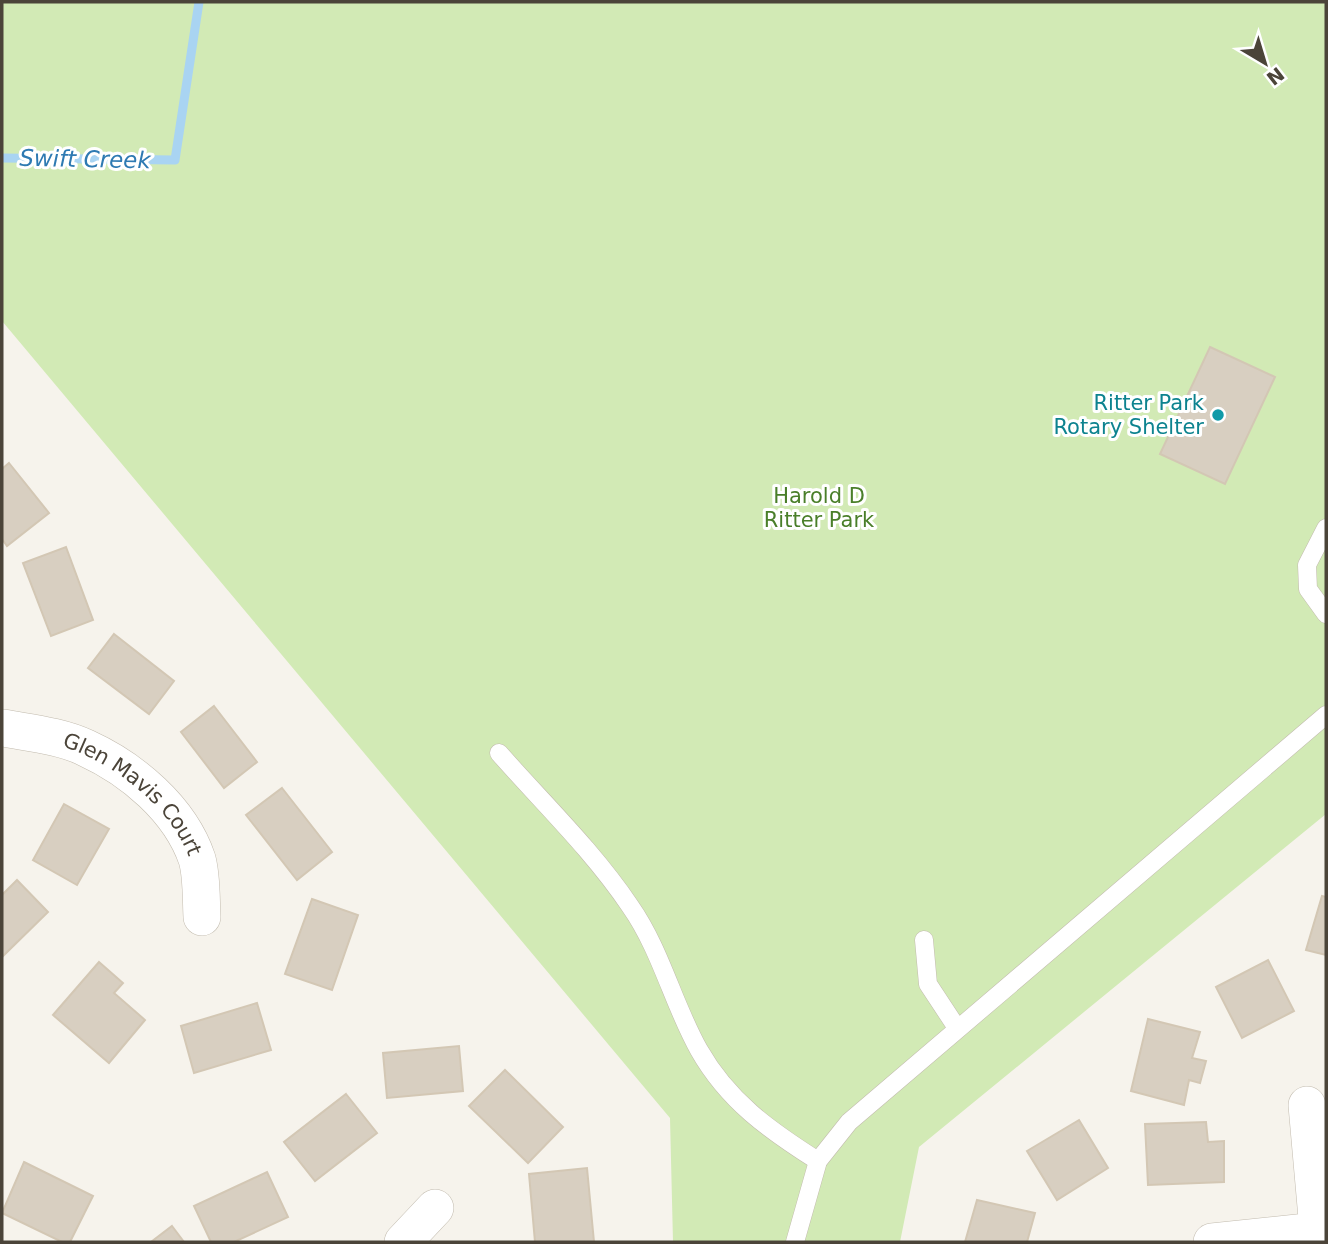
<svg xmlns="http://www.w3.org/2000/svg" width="1328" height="1244" font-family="'DejaVu Sans',sans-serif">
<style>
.green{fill:#d2eab5}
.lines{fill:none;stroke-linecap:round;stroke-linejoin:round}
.stream{stroke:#a9d4f2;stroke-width:9}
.building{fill:#d8cfc1;stroke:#d3c7b4;stroke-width:2}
.lane-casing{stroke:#c2bbae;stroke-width:19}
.street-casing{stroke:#c2bbae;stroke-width:38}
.lane{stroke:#fff;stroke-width:18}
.street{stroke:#fff;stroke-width:37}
.culture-dot{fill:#0f9aa8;stroke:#fff;stroke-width:2.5}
.labels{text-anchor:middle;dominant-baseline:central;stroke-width:6;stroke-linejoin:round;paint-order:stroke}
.culture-label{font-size:21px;fill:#0d838f;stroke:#fff;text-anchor:end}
.park-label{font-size:21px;fill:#4a7f2a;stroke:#fff}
.street-label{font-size:21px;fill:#4b4439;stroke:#fff}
.water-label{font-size:23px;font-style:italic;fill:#2e7ab2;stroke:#fff}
</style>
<rect width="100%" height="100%" fill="#f6f3ec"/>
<path class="green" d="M 2,2 L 1326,2 L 1326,814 L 919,1147 L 900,1242 L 673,1242 L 670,1118 L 2,321 Z"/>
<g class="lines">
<path class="stream" d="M 2,158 L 175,160 L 199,2"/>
</g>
<g class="building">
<path d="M 1210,347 L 1275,377 L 1225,484 L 1160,454 Z"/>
<path d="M 9,463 L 49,513 L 7,546 L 2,539 L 2,469 Z"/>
<path d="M 66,547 L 93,620 L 51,636 L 23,563 Z"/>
<path d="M 114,634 L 174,681 L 149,714 L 88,668 Z"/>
<path d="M 214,706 L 257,762 L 224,788 L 181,732 Z"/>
<path d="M 282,788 L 332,852 L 297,880 L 246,815 Z"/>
<path d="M 64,804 L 109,829 L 77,885 L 33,860 Z"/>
<path d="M 17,880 L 48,912 L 2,957 L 2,895 Z"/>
<path d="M 1322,896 L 1326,897 L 1326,955 L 1306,950 Z"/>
<path d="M 312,899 L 358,915 L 332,990 L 285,974 Z"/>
<path d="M 1268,960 L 1294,1011 L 1242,1038 L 1216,987 Z"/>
<path d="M 99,962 L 123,983 L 114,993 L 145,1020 L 109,1063 L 53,1015 Z"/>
<path d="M 257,1003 L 271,1050 L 194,1073 L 181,1026 Z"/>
<path d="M 1148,1019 L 1200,1032 L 1192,1058 L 1206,1061 L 1200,1083 L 1189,1080 L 1184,1105 L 1131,1091 Z"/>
<path d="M 459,1046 L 463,1091 L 387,1098 L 383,1053 Z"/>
<path d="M 505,1070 L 563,1127 L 528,1163 L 469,1106 Z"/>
<path d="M 346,1094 L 377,1133 L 315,1181 L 284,1142 Z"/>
<path d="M 1079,1120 L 1108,1168 L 1057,1200 L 1027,1151 Z"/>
<path d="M 1206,1122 L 1208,1142 L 1224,1141 L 1224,1182 L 1148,1185 L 1145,1124 Z"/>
<path d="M 24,1162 L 93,1196 L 70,1242 L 62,1242 L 2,1213 Z"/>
<path d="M 587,1168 L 594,1242 L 535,1242 L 529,1174 Z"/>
<path d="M 267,1172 L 288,1217 L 234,1242 L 211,1242 L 194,1206 Z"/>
<path d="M 977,1200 L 1035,1213 L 1027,1242 L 965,1242 Z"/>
<path d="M 172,1226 L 184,1242 L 151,1242 Z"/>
</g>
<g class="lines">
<g class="lane-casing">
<g id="lane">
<path d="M 1326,528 L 1307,565 L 1308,589 L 1326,614"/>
<path d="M 499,753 C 543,803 593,851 630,906 C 661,950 673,1004 699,1050 C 728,1101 769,1130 818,1161"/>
<path d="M 924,940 L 928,984 L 957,1028"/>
<path d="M 795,1242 L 818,1161 L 849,1122 L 1326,715"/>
</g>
</g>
<g class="street-casing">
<g id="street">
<path id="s1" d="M 3,728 C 30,733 61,736 86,748 C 132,769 180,809 197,859 C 202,876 201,899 202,917"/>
<path d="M 1307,1105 L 1318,1229"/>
<path d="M 403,1242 L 435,1208"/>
<path d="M 1212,1242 L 1326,1230"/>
</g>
</g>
<use href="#lane" class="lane"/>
<use href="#street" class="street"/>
</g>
<circle class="culture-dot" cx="1218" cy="415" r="7"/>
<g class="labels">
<g class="culture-label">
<text x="1204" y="403">Ritter Park<tspan x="1204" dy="24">Rotary Shelter</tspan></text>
</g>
<g class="park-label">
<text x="819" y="496">Harold D<tspan x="819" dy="24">Ritter Park</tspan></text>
</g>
<g class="street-label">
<text stroke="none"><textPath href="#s1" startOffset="152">Glen Mavis Court</textPath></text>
</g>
<g class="water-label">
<text transform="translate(85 159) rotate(1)">Swift Creek</text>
</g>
</g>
<rect width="1328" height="1244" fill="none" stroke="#4b4439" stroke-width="7"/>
<g transform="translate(1265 63) rotate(142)" stroke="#ffffff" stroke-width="5" paint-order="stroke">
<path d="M0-5L12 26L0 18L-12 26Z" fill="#4b4439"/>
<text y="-10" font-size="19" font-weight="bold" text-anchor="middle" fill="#4b4439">N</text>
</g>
</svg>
